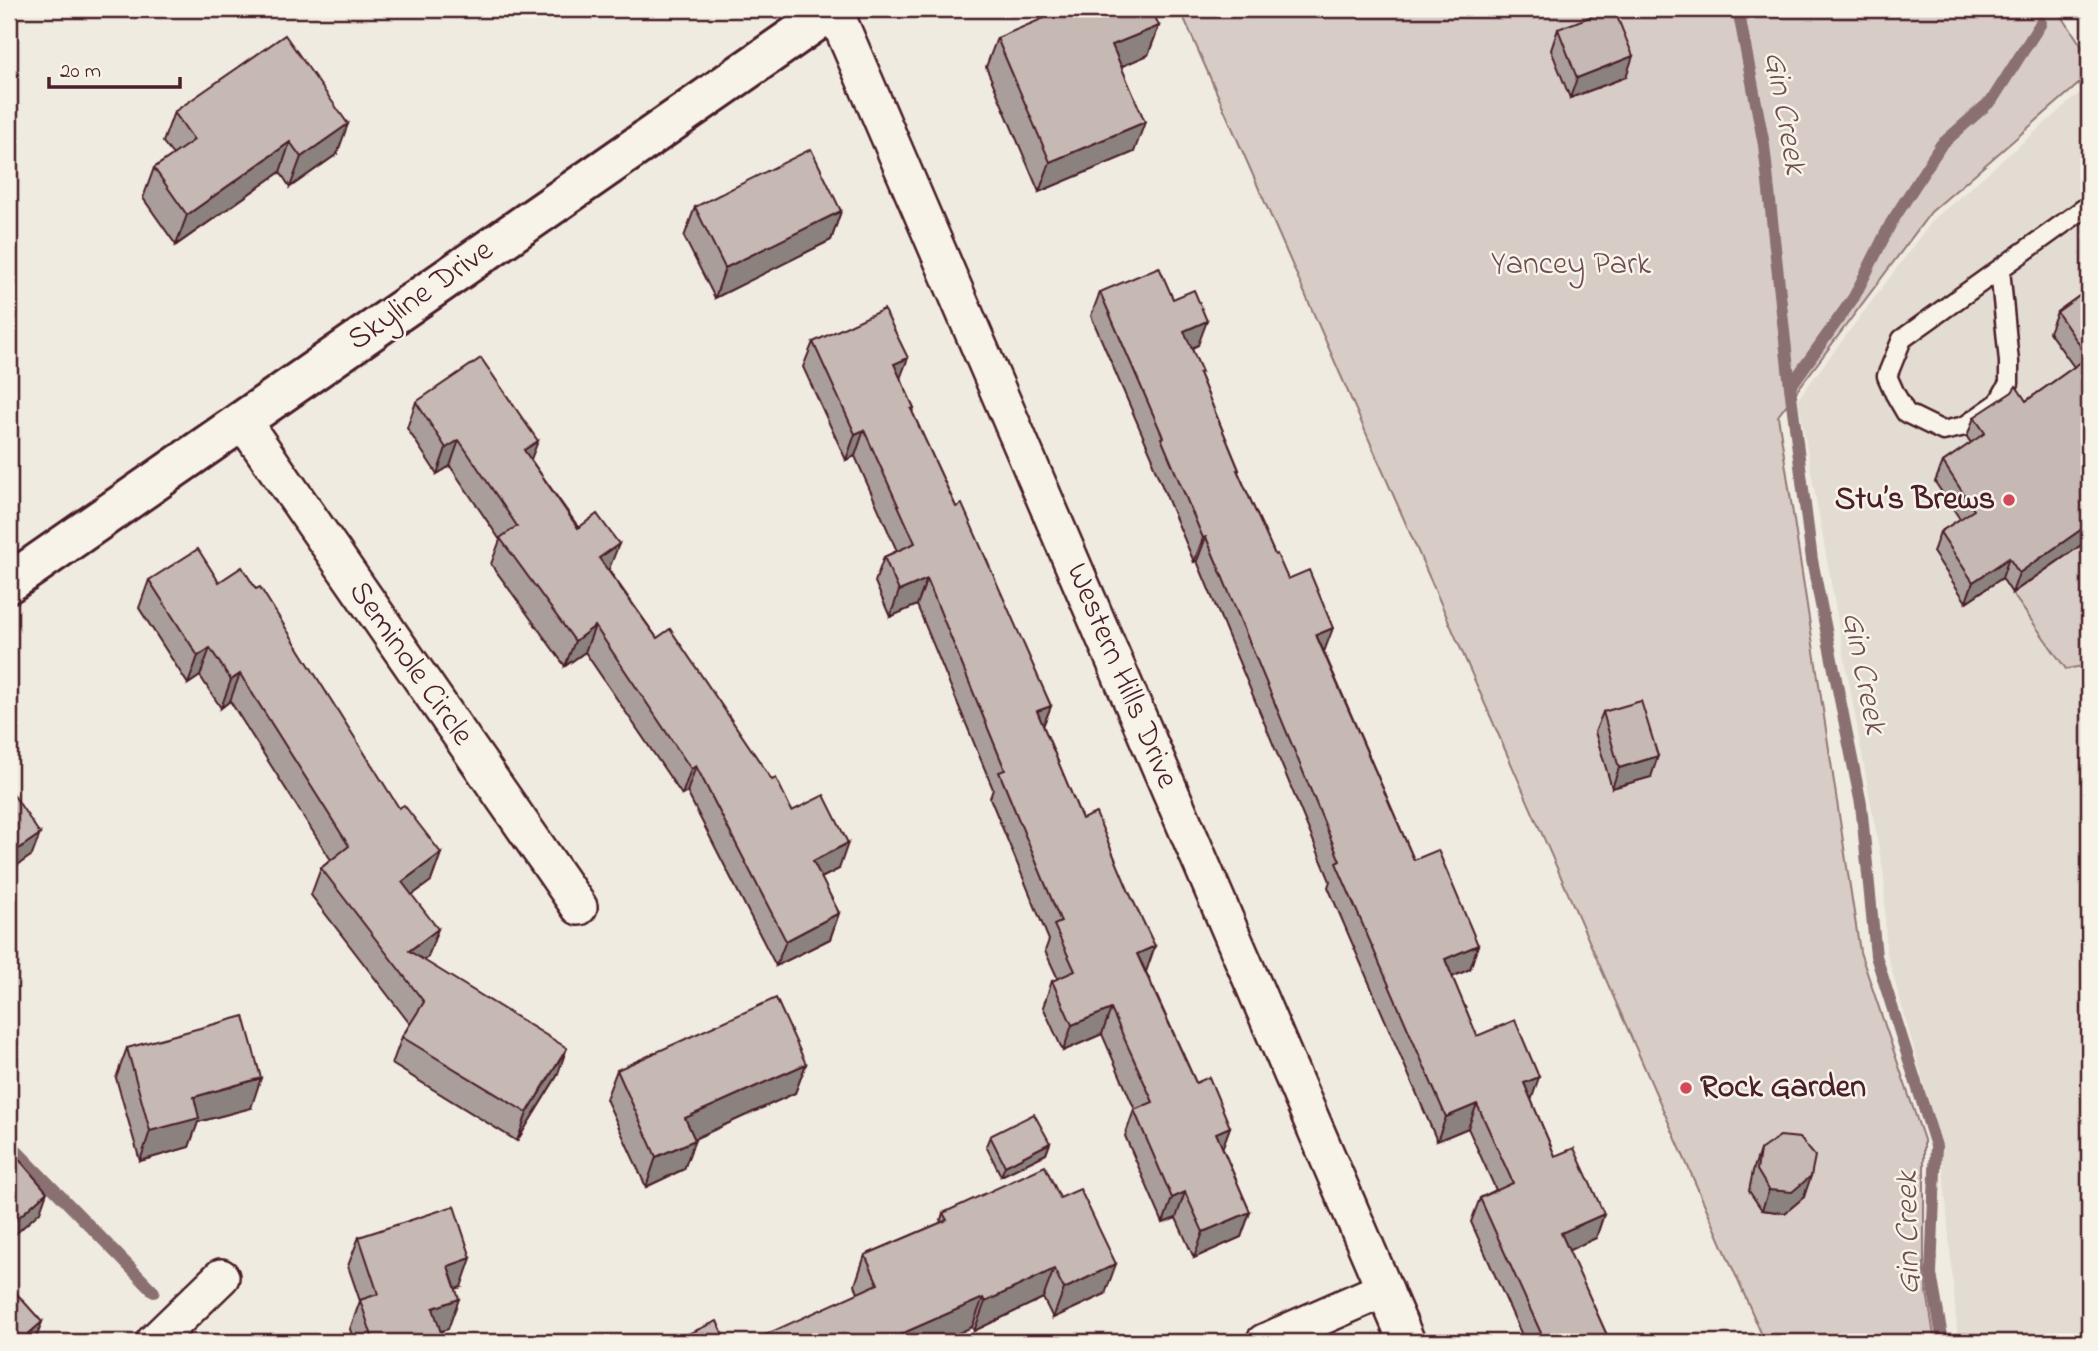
<svg xmlns="http://www.w3.org/2000/svg" width="2098" height="1351" font-family="'Indie Flower',sans-serif">
<style>
.built{fill:#e3dcd2}
.green{fill:#d8cdc6;stroke:#917678;stroke-width:2}
.lines{fill:none;stroke-linecap:round;stroke-linejoin:round}
.stream{stroke:#8b6f72;stroke-width:12}
.service-casing{stroke:#4a1f2b;stroke-width:23}
.minor-casing{stroke:#4a1f2b;stroke-width:40}
.tertiary-casing{stroke:#4a1f2b;stroke-width:44}
.service{stroke:#f7f3e8;stroke-width:18}
.minor{stroke:#f7f3e8;stroke-width:35}
.tertiary{stroke:#f7f3e8;stroke-width:38}
.wall{fill:#aa9e9a;stroke:#4a1f2b;stroke-width:2}
.shaded-wall{fill:#8b817d;stroke:#4a1f2b;stroke-width:2}
.building{fill:#c6b8b3;stroke:#4a1f2b;stroke-width:2}
.poi-dot{fill:#d1495b;stroke:#f7f3e8;stroke-width:2.5}
.labels{text-anchor:middle;dominant-baseline:central;stroke-width:5;stroke-linejoin:round;paint-order:stroke}
.park-label{font-size:32px;fill:#6e4a52;stroke:#f7f3e8}
.street-label{font-size:32px;fill:#4a1f2b;stroke:#f7f3e8}
.poi-label{font-size:32px;font-weight:bold;fill:#4a1f2b;stroke:#f7f3e8;text-anchor:end}
.water-label{font-size:33px;font-style:italic;fill:#704e55;stroke:#f7f3e8}
</style>
<rect width="100%" height="100%" fill="#f0ebe0"/>
<filter id="ink" filterUnits="userSpaceOnUse"><feTurbulence type="fractalNoise" baseFrequency=".0143" numOctaves="2"/><feDisplacementMap in="SourceGraphic" scale="14" xChannelSelector="R" yChannelSelector="G"/><feConvolveMatrix kernelMatrix="1 2 1 2 8 2 1 2 1" color-interpolation-filters="sRGB"/></filter>
<g filter="url(#ink)">
<path class="built" d="M 2089,85 L 2089,1342 L 1958,1342 L 1941,1144 L 1886,950 L 1884,877 L 1798,399 L 1933,220 Z"/>
<g class="green">
<path d="M 1180,9 L 2057,9 L 2089,57 L 2089,75 L 1931,212 L 1778,416 L 1860,952 L 1924,1140 L 1924,1273 L 1935,1342 L 1765,1342 Z"/>
<path d="M 2084,543 L 2089,551 L 2089,665 L 2066,669 L 2012,593 Z"/>
</g>
<g class="lines">
<g class="stream">
<path d="M 1738,9 L 1764,145 L 1790,387 L 1812,560 L 1861,804 L 1876,956 L 1936,1146 L 1931,1274 L 1943,1342"/>
<path d="M 1790,387 L 1854,297 L 1891,223 L 1941,145 L 1992,100 L 2041,23"/>
<path d="M 9,1143 L 154,1292"/>
</g>
<g class="service-casing">
<path id="service" d="M 2000,269 L 2009,362 L 2009,383 L 1998,403 L 1965,426 L 1943,431 L 1906,413 L 1895,394 L 1887,376 L 1902,339 L 2089,205"/>
</g>
<g class="minor-casing">
<g id="minor">
<path d="M 834,9 L 1407,1342"/>
<path d="M 242,420 L 579,907"/>
<path d="M 154,1342 L 221,1277"/>
<path d="M 1264,1342 L 1385,1289"/>
</g>
</g>
<g class="tertiary-casing">
<path id="tertiary" d="M 9,583 L 834,9"/>
</g>
<use href="#service" class="service"/>
<use href="#minor" class="minor"/>
<use href="#tertiary" class="tertiary"/>
</g>
<g class="wall">
<path d="M 1159,26 L 1148,55 L 1121,66 L 1134,152 L 1039,192 L 986,67 L 997,38 Z"/>
<path d="M 1558,29 L 1626,77 L 1570,98 L 1551,50 Z"/>
<path d="M 174,112 L 337,154 L 290,187 L 280,172 L 176,245 L 143,198 L 154,168 L 173,155 L 163,142 Z"/>
<path d="M 695,207 L 841,211 L 831,240 L 715,298 L 684,237 Z"/>
<path d="M 2089,289 L 2089,552 L 2084,543 L 2012,593 L 2002,578 L 1966,602 L 1933,552 L 1940,532 L 1960,519 L 1935,482 L 1943,462 L 1971,443 L 1967,437 L 1974,417 L 2026,401 L 2074,367 L 2049,332 L 2057,312 Z"/>
<path d="M 1100,292 L 1173,299 L 1198,345 L 1192,348 L 1200,376 L 1239,470 L 1238,472 L 1275,555 L 1324,652 L 1414,860 L 1478,945 L 1470,969 L 1452,977 L 1477,1036 L 1531,1100 L 1555,1156 L 1604,1214 L 1596,1238 L 1568,1250 L 1610,1342 L 1525,1342 L 1471,1222 L 1480,1198 L 1496,1190 L 1468,1128 L 1437,1141 L 1328,887 L 1330,881 L 1197,561 L 1194,562 L 1152,462 L 1153,459 L 1091,316 Z"/>
<path d="M 813,342 L 900,378 L 914,408 L 912,412 L 956,507 L 1051,706 L 1043,726 L 1146,972 L 1196,1083 L 1230,1127 L 1222,1148 L 1250,1212 L 1241,1237 L 1194,1258 L 1176,1218 L 1163,1223 L 1125,1136 L 1134,1110 L 1135,1110 L 1102,1034 L 1063,1051 L 1043,1007 L 1052,981 L 1058,979 L 1045,951 L 1049,940 L 990,798 L 993,789 L 917,605 L 890,617 L 875,582 L 884,557 L 897,551 L 855,456 L 846,460 L 803,367 Z"/>
<path d="M 416,402 L 531,460 L 657,638 L 792,811 L 839,869 L 821,878 L 839,913 L 830,939 L 776,966 L 687,792 L 682,795 L 585,652 L 565,666 L 491,564 L 500,540 L 450,466 L 437,474 L 407,428 Z"/>
<path d="M 149,580 L 219,582 L 399,808 L 441,853 L 431,881 L 412,895 L 428,957 L 423,960 L 557,1076 L 517,1141 L 392,1064 L 402,1037 L 410,1024 L 311,895 L 321,868 L 331,860 L 230,701 L 221,708 L 200,676 L 188,684 L 139,608 Z"/>
<path d="M 1603,712 L 1651,777 L 1612,788 L 1595,732 Z"/>
<path d="M 127,1048 L 251,1108 L 198,1122 L 189,1147 L 140,1161 L 116,1078 Z"/>
<path d="M 806,1064 L 795,1093 L 694,1139 L 684,1169 L 646,1187 L 606,1099 L 617,1070 Z"/>
<path d="M 990,1136 L 1050,1143 L 1046,1154 L 1001,1176 L 986,1146 Z"/>
<path d="M 1760,1150 L 1804,1197 L 1785,1213 L 1762,1210 L 1749,1191 L 1753,1171 Z"/>
<path d="M 943,1213 L 1105,1294 L 1053,1318 L 1043,1298 L 974,1331 L 972,1327 L 858,1293 L 855,1285 L 865,1255 L 940,1223 Z"/>
<path d="M 359,1237 L 461,1287 L 455,1289 L 448,1329 L 441,1331 L 444,1342 L 354,1342 L 350,1329 L 360,1301 L 348,1266 Z"/>
</g>
<g class="shaded-wall">
<path d="M 1159,26 L 1148,55 L 1102,75 L 1112,45 Z"/>
<path d="M 1633,56 L 1626,77 L 1570,98 L 1577,78 Z"/>
<path d="M 1145,122 L 1134,152 L 1039,192 L 1050,162 Z"/>
<path d="M 348,124 L 337,154 L 290,187 L 301,157 Z"/>
<path d="M 290,142 L 280,172 L 176,245 L 187,215 Z"/>
<path d="M 841,211 L 831,240 L 715,298 L 725,268 Z"/>
<path d="M 1207,321 L 1198,345 L 1175,355 L 1184,331 Z"/>
<path d="M 908,358 L 898,384 L 894,364 Z"/>
<path d="M 864,430 L 855,456 L 846,460 L 855,434 Z"/>
<path d="M 459,440 L 450,466 L 437,474 L 446,448 Z"/>
<path d="M 538,441 L 528,467 L 524,450 Z"/>
<path d="M 2089,524 L 2089,528 L 2084,543 L 2012,593 L 2019,573 Z"/>
<path d="M 1206,537 L 1197,561 L 1194,562 L 1203,538 Z"/>
<path d="M 619,544 L 609,569 L 590,584 L 599,558 Z"/>
<path d="M 2009,558 L 2002,578 L 1966,602 L 1973,582 Z"/>
<path d="M 927,579 L 917,605 L 890,617 L 899,591 Z"/>
<path d="M 595,626 L 585,652 L 565,666 L 575,641 Z"/>
<path d="M 1333,628 L 1324,652 L 1316,635 Z"/>
<path d="M 210,648 L 200,676 L 188,684 L 198,656 Z"/>
<path d="M 240,674 L 230,701 L 221,708 L 231,680 Z"/>
<path d="M 1051,706 L 1041,731 L 1037,711 Z"/>
<path d="M 1658,756 L 1651,777 L 1612,788 L 1619,768 Z"/>
<path d="M 696,766 L 687,792 L 682,795 L 691,769 Z"/>
<path d="M 40,834 L 32,855 L 9,871 L 9,860 L 11,854 Z"/>
<path d="M 848,843 L 839,869 L 803,887 L 813,861 Z"/>
<path d="M 441,853 L 431,881 L 392,910 L 402,882 Z"/>
<path d="M 839,913 L 830,939 L 776,966 L 786,941 Z"/>
<path d="M 438,929 L 428,957 L 404,975 L 409,951 Z"/>
<path d="M 1478,945 L 1470,969 L 1436,984 L 1445,959 Z"/>
<path d="M 1155,946 L 1146,972 L 1137,954 Z"/>
<path d="M 1111,1009 L 1102,1034 L 1063,1051 L 1072,1025 Z"/>
<path d="M 567,1048 L 557,1076 L 517,1141 L 527,1113 Z"/>
<path d="M 806,1064 L 795,1093 L 674,1148 L 685,1118 Z"/>
<path d="M 1539,1077 L 1531,1101 L 1524,1083 Z"/>
<path d="M 261,1078 L 251,1108 L 198,1122 L 189,1147 L 140,1161 L 150,1131 L 194,1097 Z"/>
<path d="M 1477,1104 L 1468,1128 L 1437,1141 L 1446,1117 Z"/>
<path d="M 1230,1127 L 1221,1152 L 1216,1133 Z"/>
<path d="M 695,1140 L 684,1169 L 646,1187 L 656,1157 Z"/>
<path d="M 1050,1143 L 1046,1154 L 1001,1176 L 1005,1166 Z"/>
<path d="M 1811,1176 L 1804,1197 L 1785,1213 L 1762,1210 L 1769,1190 Z"/>
<path d="M 47,1192 L 40,1212 L 9,1240 L 9,1226 Z"/>
<path d="M 1185,1192 L 1176,1218 L 1163,1223 L 1172,1198 Z"/>
<path d="M 1250,1212 L 1241,1237 L 1194,1258 L 1203,1232 Z"/>
<path d="M 1604,1214 L 1596,1238 L 1552,1258 L 1561,1233 Z"/>
<path d="M 471,1258 L 461,1287 L 437,1295 L 448,1266 Z"/>
<path d="M 1116,1264 L 1105,1294 L 1053,1318 L 1064,1289 Z"/>
<path d="M 1054,1269 L 1043,1298 L 974,1331 L 985,1302 Z"/>
<path d="M 983,1298 L 972,1327 L 939,1342 L 898,1342 L 901,1334 Z"/>
<path d="M 459,1299 L 448,1329 L 422,1337 L 433,1308 Z"/>
<path d="M 42,1322 L 35,1342 L 19,1342 Z"/>
</g>
<g class="building">
<path d="M 1065,9 L 1152,9 L 1159,26 L 1112,45 L 1145,122 L 1050,162 L 997,38 Z"/>
<path d="M 1610,9 L 1614,9 L 1633,56 L 1577,78 L 1558,29 Z"/>
<path d="M 285,35 L 348,124 L 301,157 L 290,142 L 187,215 L 154,168 L 194,140 L 174,112 Z"/>
<path d="M 811,149 L 841,211 L 725,268 L 695,207 Z"/>
<path d="M 1159,267 L 1173,299 L 1194,290 L 1207,321 L 1184,331 L 1202,372 L 1199,373 L 1239,470 L 1237,470 L 1275,555 L 1277,554 L 1288,579 L 1309,570 L 1333,628 L 1316,635 L 1414,860 L 1438,850 L 1478,945 L 1445,959 L 1477,1036 L 1515,1020 L 1539,1077 L 1524,1083 L 1555,1156 L 1574,1148 L 1604,1214 L 1561,1233 L 1610,1342 L 1545,1342 L 1480,1198 L 1513,1183 L 1477,1104 L 1446,1117 L 1336,863 L 1340,861 L 1206,537 L 1203,538 L 1161,438 L 1163,437 L 1100,292 Z"/>
<path d="M 2089,289 L 2089,524 L 2019,573 L 2009,558 L 1973,582 L 1940,532 L 1974,510 L 1943,462 L 1985,433 L 1974,417 L 2012,392 L 2016,386 L 2026,401 L 2088,357 L 2057,312 Z"/>
<path d="M 884,309 L 908,358 L 894,364 L 914,408 L 911,409 L 956,507 L 962,504 L 1051,706 L 1037,711 L 1082,819 L 1096,813 L 1129,892 L 1155,946 L 1137,954 L 1196,1083 L 1209,1077 L 1230,1127 L 1216,1133 L 1250,1212 L 1203,1232 L 1185,1192 L 1172,1198 L 1134,1110 L 1153,1102 L 1111,1009 L 1072,1025 L 1052,981 L 1075,971 L 1054,925 L 1061,922 L 999,772 L 1005,770 L 927,579 L 899,591 L 884,557 L 915,543 L 864,430 L 855,434 L 813,342 Z"/>
<path d="M 481,358 L 538,441 L 524,450 L 578,528 L 597,514 L 619,544 L 599,558 L 657,638 L 670,629 L 772,780 L 776,778 L 792,811 L 824,795 L 848,843 L 813,861 L 839,913 L 786,941 L 696,766 L 691,769 L 595,626 L 575,641 L 500,538 L 517,526 L 459,440 L 446,448 L 416,402 Z"/>
<path d="M 198,549 L 219,582 L 242,567 L 256,589 L 260,587 L 399,808 L 404,805 L 441,853 L 402,882 L 438,929 L 409,951 L 567,1048 L 527,1113 L 402,1037 L 424,1002 L 321,868 L 349,846 L 240,674 L 231,680 L 210,648 L 198,656 L 149,580 Z"/>
<path d="M 1641,701 L 1658,756 L 1619,768 L 1603,712 Z"/>
<path d="M 9,788 L 40,834 L 11,854 L 9,850 Z"/>
<path d="M 776,998 L 806,1064 L 685,1118 L 695,1140 L 656,1157 L 617,1070 Z"/>
<path d="M 244,1016 L 261,1078 L 194,1097 L 199,1118 L 150,1131 L 127,1048 Z"/>
<path d="M 1034,1114 L 1050,1143 L 1005,1166 L 990,1136 Z"/>
<path d="M 1780,1136 L 1800,1138 L 1815,1156 L 1811,1176 L 1792,1192 L 1769,1190 L 1757,1170 L 1760,1150 Z"/>
<path d="M 17,1157 L 47,1192 L 9,1226 L 9,1165 Z"/>
<path d="M 1045,1166 L 1060,1198 L 1080,1189 L 1116,1264 L 1064,1289 L 1054,1269 L 985,1302 L 983,1298 L 901,1334 L 905,1342 L 749,1342 L 878,1284 L 865,1255 L 947,1220 L 943,1213 Z"/>
<path d="M 454,1206 L 471,1258 L 448,1266 L 459,1299 L 433,1308 L 444,1342 L 374,1342 L 360,1300 L 378,1294 L 359,1237 Z"/>
<path d="M 9,1285 L 42,1322 L 19,1342 L 9,1342 Z"/>
<path d="M 717,1321 L 726,1342 L 670,1342 Z"/>
</g>
</g>
<g class="poi-dot">
<circle cx="2009" cy="500" r="7"/>
<circle cx="1686" cy="1088" r="7"/>
</g>
<g class="labels">
<g class="park-label">
<text x="1571" y="265">Yancey Park</text>
</g>
<g class="street-label">
<text transform="translate(421 296) rotate(-35)">Skyline Drive</text>
<text transform="translate(410 664) rotate(55)">Seminole Circle</text>
<text transform="translate(1121 676) rotate(67)">Western Hills Drive</text>
</g>
<g class="poi-label">
<text x="1995" y="500">Stu’s Brews</text>
<text x="1700" y="1088" text-anchor="start">Rock Garden</text>
</g>
<g class="water-label">
<text transform="translate(1784 113) rotate(80)">Gin Creek</text>
<text transform="translate(1863 673) rotate(79)">Gin Creek</text>
<text transform="translate(1909 1233) rotate(-91)">Gin Creek</text>
</g>
</g>
<rect width="2098" height="1351" fill="none" stroke="#f7f3e8" stroke-width="35"/>
<rect x="18" y="18" width="2063" height="1316" fill="none" stroke="#4a1f2b" stroke-width="2.5" filter="url(#ink)"/>
<path d="M49 77v10h131v-10" fill="none" stroke="#4a1f2b" stroke-width="3.5"/>
<text x="60" y="77" font-size="21" fill="#4a1f2b" stroke="#f7f3e8" stroke-width="5" paint-order="stroke">20 m</text>
</svg>
